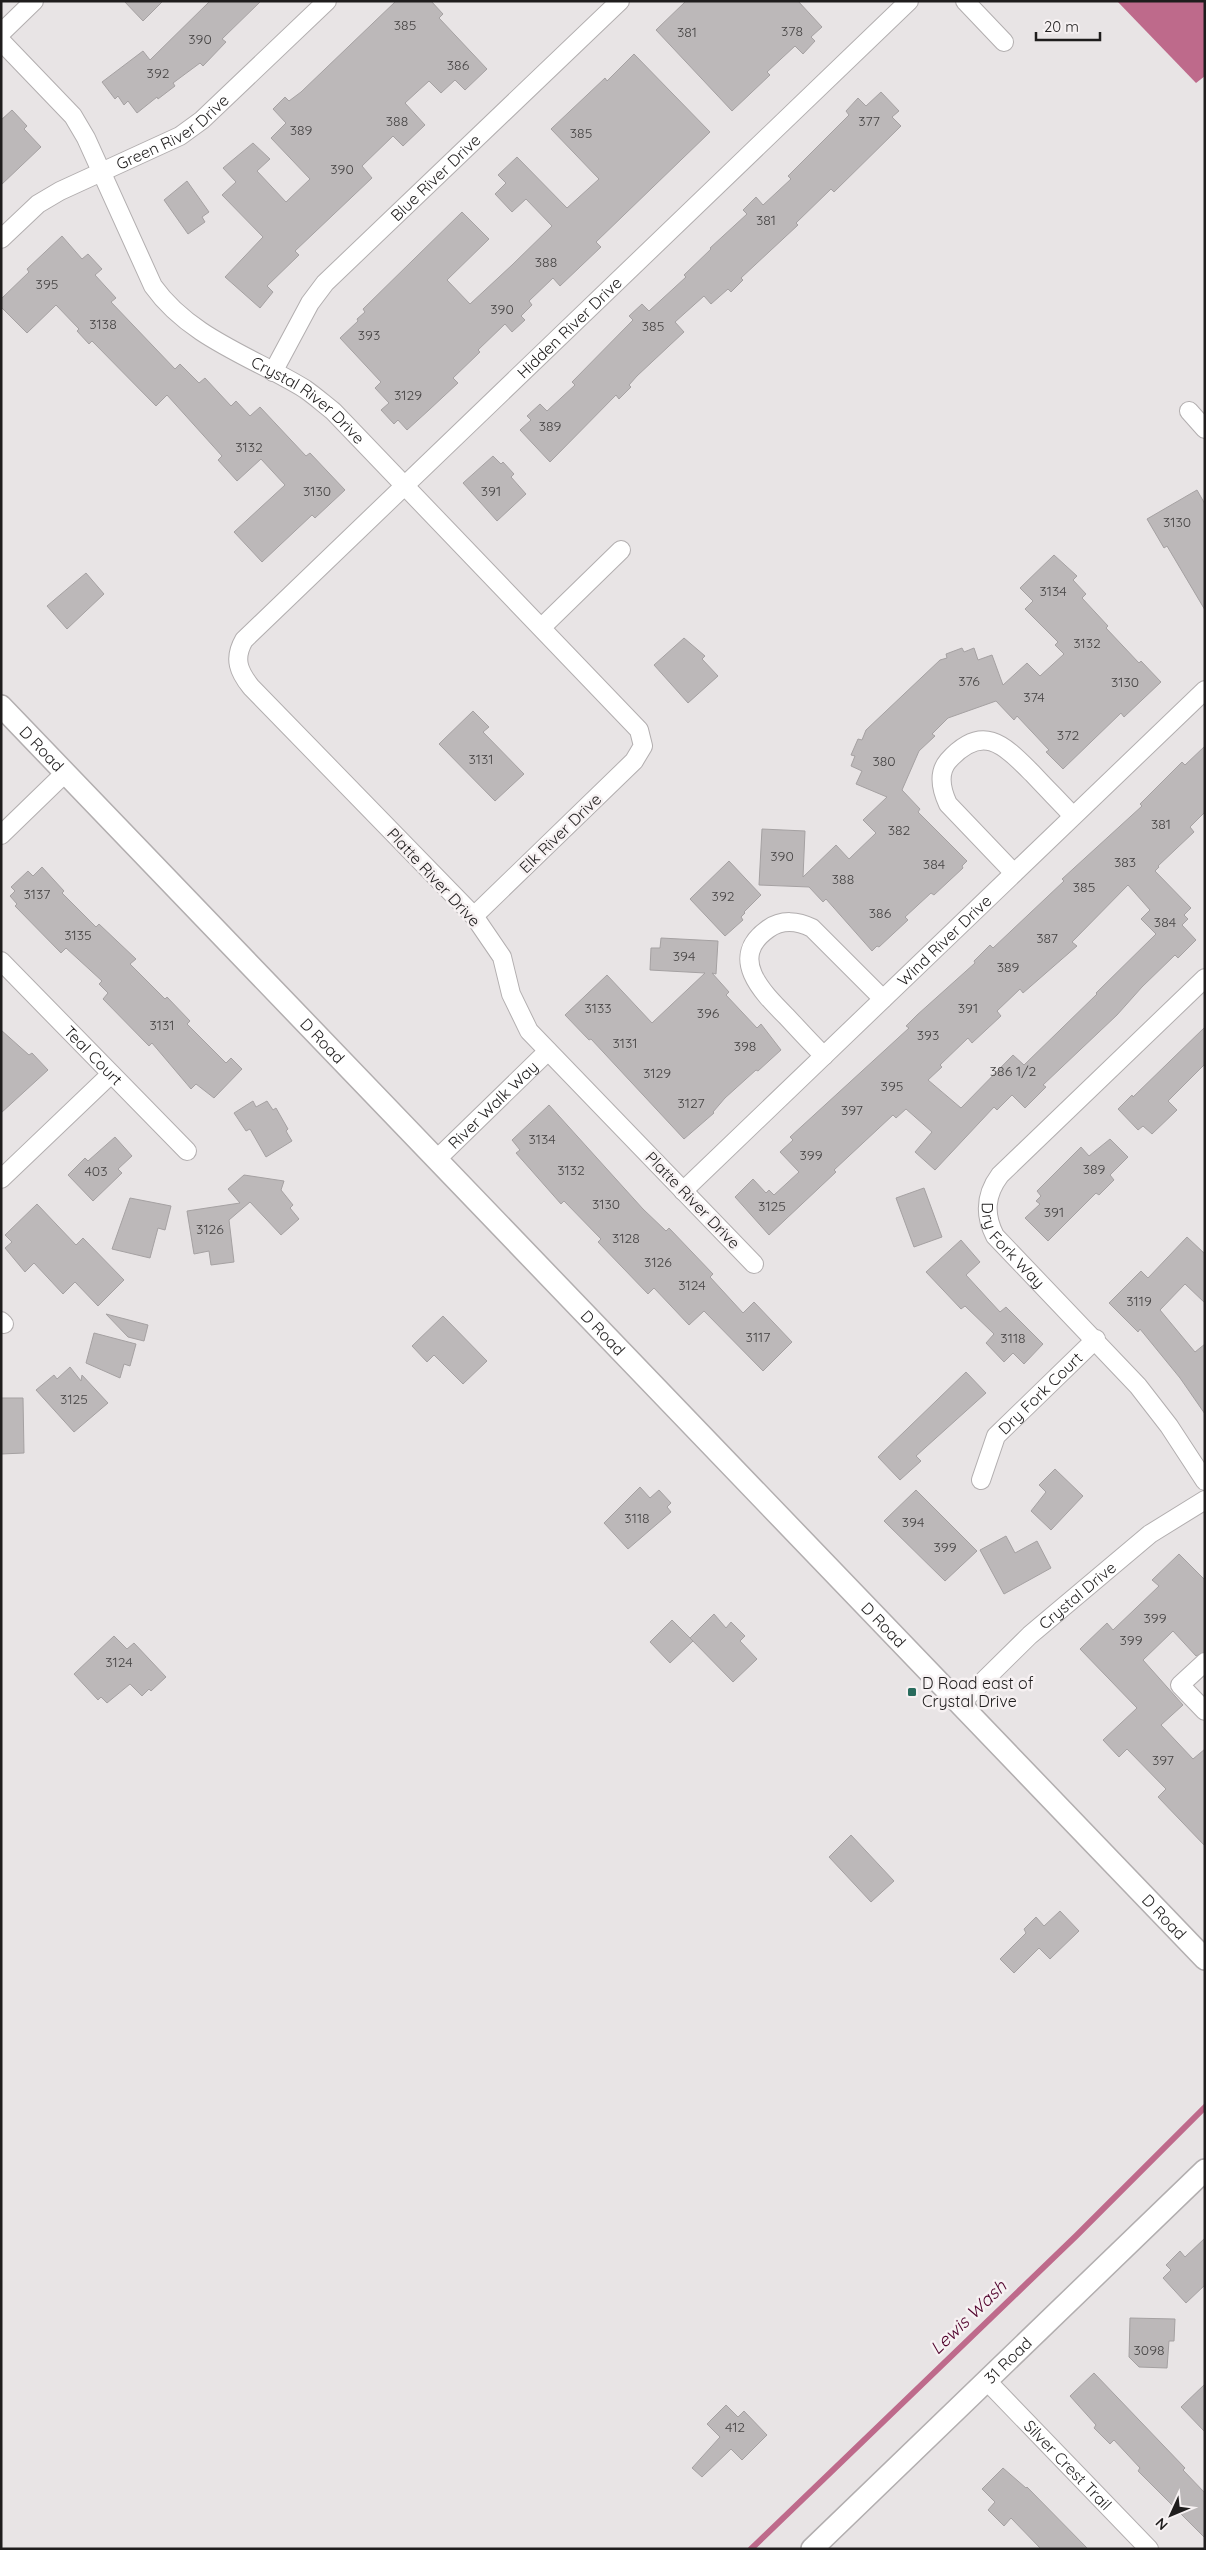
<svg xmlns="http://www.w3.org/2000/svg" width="1206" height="2550" font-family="Quicksand,sans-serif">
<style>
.water{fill:#be6a8b}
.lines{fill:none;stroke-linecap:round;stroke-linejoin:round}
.stream{stroke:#be6a8b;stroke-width:6}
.building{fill:#bcb8b9;stroke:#a5a1a2;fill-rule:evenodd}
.minor-casing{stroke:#b2aeaf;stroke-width:20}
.tertiary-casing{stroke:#b2aeaf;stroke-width:24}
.minor{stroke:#fff;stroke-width:18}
.tertiary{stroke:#fff;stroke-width:21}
.poi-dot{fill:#286b5d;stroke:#f6f1f2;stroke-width:2}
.labels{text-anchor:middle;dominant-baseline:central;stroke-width:5;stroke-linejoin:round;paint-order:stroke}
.number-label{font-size:14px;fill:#464444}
.street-label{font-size:16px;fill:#1f1d1d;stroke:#f6f1f2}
.poi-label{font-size:16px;fill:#1f1d1d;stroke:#f6f1f2;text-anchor:start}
.water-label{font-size:18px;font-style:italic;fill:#50012b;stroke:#f6f1f2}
</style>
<rect width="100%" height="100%" fill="#e8e4e5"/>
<path class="water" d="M 1117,1 L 1205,1 L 1205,76 L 1196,83 Z"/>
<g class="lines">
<path class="stream" d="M 751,2549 L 1076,2236 L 1205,2107"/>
</g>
<g class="building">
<path d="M 124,1 L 163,1 L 143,21 Z"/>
<path d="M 210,1 L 261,1 L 222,39 L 226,42 L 203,66 L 200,63 L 173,83 L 175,86 L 158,99 L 157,97 L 137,113 L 128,101 L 124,105 L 118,96 L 115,99 L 102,82 L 143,51 L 150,60 Z"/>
<path d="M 396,1 L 431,1 L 443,14 L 439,18 L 487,69 L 465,90 L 455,80 L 441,93 L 429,81 L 405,103 L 425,125 L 403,146 L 393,136 L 362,166 L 372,178 L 295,251 L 299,255 L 267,286 L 273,292 L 260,308 L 225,277 L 263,237 L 222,195 L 236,182 L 223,168 L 253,143 L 270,159 L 257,171 L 286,202 L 310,179 L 271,138 L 286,123 L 273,109 L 285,97 L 289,101 L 301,92 Z"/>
<path d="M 686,1 L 798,1 L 822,27 L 811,37 L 815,41 L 803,54 L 795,46 L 767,72 L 770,75 L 732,111 L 656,30 Z"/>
<path d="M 634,54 L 710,132 L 596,242 L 601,247 L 560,286 L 553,278 L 529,301 L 532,305 L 521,316 L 525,320 L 512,332 L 505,324 L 478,350 L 480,352 L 453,378 L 458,383 L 429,410 L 407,430 L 398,420 L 394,424 L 381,410 L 389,403 L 375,388 L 381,382 L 340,338 L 358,321 L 357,319 L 365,312 L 363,309 L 462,212 L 489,239 L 447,280 L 470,304 L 512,265 L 552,226 L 526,199 L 512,212 L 495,194 L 506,183 L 498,175 L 517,157 L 567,208 L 599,179 L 551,129 L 605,78 L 607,81 Z"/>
<path d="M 881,92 L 899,111 L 892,117 L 901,126 L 834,192 L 831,189 L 796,223 L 798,225 L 741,278 L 743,280 L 731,292 L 728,289 L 711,304 L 704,296 L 675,322 L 684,332 L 637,376 L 629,385 L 631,387 L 619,399 L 616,395 L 550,462 L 520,430 L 531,420 L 527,416 L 540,404 L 547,411 L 575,385 L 572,382 L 633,320 L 629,316 L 642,304 L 649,311 L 686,277 L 684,275 L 711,249 L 710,248 L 747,214 L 743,210 L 756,197 L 763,205 L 791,179 L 788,176 L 849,115 L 846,111 L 858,98 L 866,106 Z"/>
<path d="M 12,110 L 27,126 L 24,129 L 41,147 L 1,185 L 1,120 Z"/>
<path d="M 187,181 L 209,212 L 202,217 L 205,222 L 188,234 L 164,200 Z"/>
<path d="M 62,236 L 82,259 L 88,254 L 102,269 L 95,275 L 116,298 L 111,302 L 175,369 L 180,364 L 199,383 L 205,378 L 231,406 L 236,401 L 250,416 L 260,407 L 306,456 L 310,453 L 345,490 L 315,518 L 312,515 L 262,562 L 234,532 L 285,485 L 261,459 L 237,481 L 218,460 L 222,456 L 167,395 L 156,406 L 92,341 L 89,344 L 77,331 L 79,329 L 56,305 L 27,333 L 1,307 L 1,299 L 29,272 L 27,269 Z"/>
<path d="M 493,456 L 501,464 L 503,462 L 514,474 L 511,477 L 526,494 L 497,521 L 463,483 Z"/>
<path d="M 1197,490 L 1205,504 L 1205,610 L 1167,546 L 1164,548 L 1147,519 Z"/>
<path d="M 1054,555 L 1077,576 L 1073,580 L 1086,594 L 1082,598 L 1108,626 L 1106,628 L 1139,663 L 1141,661 L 1161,682 L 1124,717 L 1121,713 L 1063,769 L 1046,752 L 1049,750 L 1017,716 L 1014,720 L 996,701 L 948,718 L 932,734 L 935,736 L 919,751 L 902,790 L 920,809 L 918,812 L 967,861 L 962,866 L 963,868 L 934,895 L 931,893 L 905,917 L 908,920 L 879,947 L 877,946 L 872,951 L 826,899 L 823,902 L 809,887 L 759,885 L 762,829 L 805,831 L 803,877 L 836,845 L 849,859 L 876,833 L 863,820 L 887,797 L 856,784 L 862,771 L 851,766 L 855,756 L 851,755 L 858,739 L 862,740 L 866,730 L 940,660 L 947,658 L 946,654 L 962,648 L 964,652 L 974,648 L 978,660 L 992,655 L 1003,685 L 1027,663 L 1040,676 L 1064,654 L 1055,645 L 1058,642 L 1025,609 L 1033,601 L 1020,588 Z"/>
<path d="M 86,573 L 104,594 L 67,629 L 47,606 Z"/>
<path d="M 684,638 L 705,656 L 702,659 L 718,676 L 688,703 L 654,665 Z"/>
<path d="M 473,711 L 489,727 L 483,732 L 524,774 L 495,801 L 439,744 Z"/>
<path d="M 1205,746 L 1205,812 L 1190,827 L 1194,832 L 1158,866 L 1159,867 L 1155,871 L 1191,908 L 1184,915 L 1188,919 L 1182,925 L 1196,940 L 1178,958 L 1175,955 L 1142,987 L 1117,1015 L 1043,1085 L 1046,1087 L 1025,1108 L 1012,1095 L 997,1110 L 994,1107 L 935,1170 L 915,1152 L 932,1132 L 906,1109 L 896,1118 L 893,1115 L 834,1170 L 836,1172 L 769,1235 L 735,1197 L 753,1179 L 766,1193 L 769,1190 L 774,1195 L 799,1172 L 780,1152 L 793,1140 L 790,1137 L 909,1028 L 906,1026 L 917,1015 L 975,963 L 974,961 L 990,945 L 993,948 L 1064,881 L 1062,879 L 1142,806 L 1140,804 L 1182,762 L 1185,765 ZM 1128,885 L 1150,910 L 1141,919 L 1156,934 L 1096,993 L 1097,994 L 1024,1065 L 1013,1055 L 961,1108 L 928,1080 L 942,1067 L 940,1065 L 968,1038 L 972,1043 L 1001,1016 L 997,1011 L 1020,989 L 1023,993 L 1077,946 L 1072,942 Z"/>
<path d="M 729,861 L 761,895 L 744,912 L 745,913 L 741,917 L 743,920 L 725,936 L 690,899 Z"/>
<path d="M 42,867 L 64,891 L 62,893 L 96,927 L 99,924 L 136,959 L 130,964 L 165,999 L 167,997 L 190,1021 L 187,1024 L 226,1063 L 231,1058 L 242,1069 L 214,1098 L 196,1084 L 191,1089 L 152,1043 L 149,1046 L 103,999 L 108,993 L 99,984 L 102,981 L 66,948 L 61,953 L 15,906 L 17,904 L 10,896 L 15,891 L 11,887 L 28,871 L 33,876 Z"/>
<path d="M 661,938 L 718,941 L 716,974 L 712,973 L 729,992 L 726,995 L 757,1028 L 761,1024 L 781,1050 L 758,1071 L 756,1070 L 725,1098 L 713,1112 L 714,1113 L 684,1139 L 591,1039 L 589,1040 L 565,1015 L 607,975 L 652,1023 L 705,973 L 650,970 L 651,948 L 660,948 Z"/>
<path d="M 1205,1027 L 1205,1064 L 1168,1101 L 1177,1110 L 1152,1134 L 1143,1126 L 1138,1130 L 1118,1109 L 1132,1095 L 1133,1097 Z"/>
<path d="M 1,1030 L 29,1055 L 32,1053 L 48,1070 L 1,1113 Z"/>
<path d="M 253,1101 L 256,1107 L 267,1101 L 273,1110 L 276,1108 L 288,1129 L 286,1131 L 292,1141 L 266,1157 L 250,1129 L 246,1131 L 234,1113 Z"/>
<path d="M 549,1105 L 643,1209 L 666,1231 L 669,1228 L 713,1274 L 710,1277 L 743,1313 L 754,1302 L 792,1342 L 763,1371 L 704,1311 L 689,1325 L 654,1288 L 648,1294 L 598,1242 L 601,1239 L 564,1201 L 561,1204 L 516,1153 L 520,1150 L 512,1140 Z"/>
<path d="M 115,1137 L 132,1156 L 118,1169 L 122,1173 L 93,1201 L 68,1175 L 85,1158 L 88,1161 Z"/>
<path d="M 1110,1139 L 1128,1157 L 1110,1175 L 1114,1180 L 1099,1195 L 1096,1193 L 1048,1241 L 1025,1218 L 1040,1204 L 1036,1201 L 1041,1196 L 1037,1191 L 1081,1147 L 1089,1156 Z"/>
<path d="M 244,1175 L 284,1181 L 281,1190 L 293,1205 L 290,1208 L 299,1219 L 281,1235 L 250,1202 L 229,1220 L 234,1262 L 211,1265 L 209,1251 L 194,1254 L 187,1211 L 240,1203 L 228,1189 Z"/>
<path d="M 924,1188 L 942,1237 L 914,1247 L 896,1198 Z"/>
<path d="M 130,1198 L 171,1206 L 165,1230 L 158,1228 L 150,1258 L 112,1249 Z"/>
<path d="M 37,1204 L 76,1245 L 83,1238 L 124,1280 L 98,1306 L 75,1282 L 63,1294 L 34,1263 L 25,1272 L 5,1248 L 12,1242 L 5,1235 Z"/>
<path d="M 1187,1237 L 1205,1254 L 1205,1303 L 1185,1284 L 1160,1310 L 1195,1352 L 1205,1344 L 1205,1414 L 1180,1378 L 1140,1329 L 1138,1332 L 1109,1303 L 1141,1271 L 1148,1278 Z"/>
<path d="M 961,1240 L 980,1262 L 966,1275 L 1000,1312 L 1006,1307 L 1043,1344 L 1024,1364 L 1013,1353 L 1004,1362 L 986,1343 L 994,1334 L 965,1306 L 961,1309 L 926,1272 Z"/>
<path d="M 106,1314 L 148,1325 L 144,1341 L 128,1337 Z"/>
<path d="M 443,1316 L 487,1361 L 463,1384 L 434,1355 L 427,1362 L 412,1346 Z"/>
<path d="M 94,1333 L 136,1344 L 130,1366 L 124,1364 L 120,1378 L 86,1363 Z"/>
<path d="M 70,1367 L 81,1381 L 82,1375 L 108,1403 L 74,1432 L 36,1390 L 54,1375 L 57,1379 Z"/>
<path d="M 966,1372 L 986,1393 L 916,1456 L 921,1461 L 900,1480 L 878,1457 Z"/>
<path d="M 1,1398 L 23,1398 L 24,1453 L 1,1454 Z"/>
<path d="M 1055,1469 L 1083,1496 L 1051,1530 L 1031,1511 L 1046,1492 L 1039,1485 Z"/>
<path d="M 640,1487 L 650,1498 L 659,1490 L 671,1503 L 667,1507 L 671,1512 L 628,1549 L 604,1523 Z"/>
<path d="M 916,1490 L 977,1551 L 945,1581 L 884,1521 Z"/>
<path d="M 1006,1536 L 1015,1553 L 1037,1541 L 1051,1568 L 1004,1594 L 980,1550 Z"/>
<path d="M 1179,1554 L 1205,1580 L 1205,1652 L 1196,1656 L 1173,1631 L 1143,1660 L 1183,1705 L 1161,1725 L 1193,1759 L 1205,1749 L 1205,1846 L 1158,1797 L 1166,1789 L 1127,1749 L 1119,1757 L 1103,1740 L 1137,1708 L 1080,1649 L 1107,1623 L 1113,1630 L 1159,1586 L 1152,1580 Z"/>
<path d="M 714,1614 L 726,1628 L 731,1622 L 745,1636 L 740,1641 L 757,1659 L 733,1682 L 690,1638 Z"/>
<path d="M 672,1620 L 693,1641 L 670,1663 L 650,1642 Z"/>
<path d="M 114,1636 L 127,1649 L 134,1643 L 166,1677 L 151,1691 L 149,1689 L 142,1696 L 130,1684 L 107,1703 L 101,1697 L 98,1700 L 74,1674 Z"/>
<path d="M 851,1835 L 894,1881 L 871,1902 L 829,1857 Z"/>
<path d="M 1060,1911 L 1079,1931 L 1050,1959 L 1039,1948 L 1014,1973 L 1000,1959 L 1026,1933 L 1024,1929 L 1036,1917 L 1044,1926 Z"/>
<path d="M 1205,2238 L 1205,2285 L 1186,2303 L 1163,2278 L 1171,2270 L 1166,2265 L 1180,2251 L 1185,2257 Z"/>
<path d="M 1130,2318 L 1175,2319 L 1174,2341 L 1169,2341 L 1167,2368 L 1139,2367 L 1129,2357 Z"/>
<path d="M 1094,2373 L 1185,2468 L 1183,2470 L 1205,2493 L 1205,2538 L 1138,2471 L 1140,2468 L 1114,2440 L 1110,2444 L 1094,2428 L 1096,2425 L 1070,2396 Z"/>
<path d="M 1205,2384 L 1205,2432 L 1181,2407 Z"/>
<path d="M 726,2405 L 738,2417 L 744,2411 L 767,2435 L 742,2460 L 731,2449 L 702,2477 L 692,2468 L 720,2437 L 707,2424 Z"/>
<path d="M 1003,2468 L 1026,2488 L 1027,2487 L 1088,2549 L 1041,2549 L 1011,2518 L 1004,2526 L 988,2510 L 995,2502 L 982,2489 Z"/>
</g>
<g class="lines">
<g class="minor-casing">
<g id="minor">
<path d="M 965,1 L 1004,42"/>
<path d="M 1,33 L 34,1"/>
<path id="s1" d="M 1,41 L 73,116 L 86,138 L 153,286 C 190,338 253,357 305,389 C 315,396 324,404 333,411 L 639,730 L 643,746 L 634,761 L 474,916"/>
<path id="s2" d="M 1,239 L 38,204 L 60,191 L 180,136 L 202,120 L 327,1"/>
<path id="s3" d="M 273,372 L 310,303 L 325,283 L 620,1"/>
<path d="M 1189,411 L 1205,429"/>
<path d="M 542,627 L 621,550"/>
<path d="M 1,835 L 65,773"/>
<path d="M 1014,873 L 948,804 C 942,791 937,774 948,761 C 983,722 1004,745 1033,774 C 1046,788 1060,802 1073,816"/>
<path id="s4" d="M 1,961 L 187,1151"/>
<path id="s5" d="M 1205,978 L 1000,1175 C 985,1195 984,1214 995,1236 L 1138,1386 L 1169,1426 L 1205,1481"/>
<path d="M 824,1056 C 811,1043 799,1030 787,1017 C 763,993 727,958 768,929 C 782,919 798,921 812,928 L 883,999"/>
<path id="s6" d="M 437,1159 L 548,1051"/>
<path d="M 1,1179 L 111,1074"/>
<path id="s7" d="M 683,1191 L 1205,690"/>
<path id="s8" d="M 754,1264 L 529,1031 L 511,994 L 502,957 L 474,916 L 251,687 C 239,672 233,659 244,640 L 909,1"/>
<path d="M 1,1321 L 4,1324"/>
<path id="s9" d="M 981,1480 L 996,1436 L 1096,1339"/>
<path d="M 1205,1662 L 1180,1685 L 1205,1711"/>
<path id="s10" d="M 960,1704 L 1030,1635 L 1150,1534 L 1205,1500"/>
<path id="s11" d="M 986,2380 L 1149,2549"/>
</g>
</g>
<g class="tertiary-casing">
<g id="tertiary">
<path id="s12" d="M 1,706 L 1205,1959"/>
<path id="s13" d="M 812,2549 L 1205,2170"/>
</g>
</g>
<use href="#minor" class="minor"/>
<use href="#tertiary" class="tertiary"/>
</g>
<rect class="poi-dot" x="907" y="1687" width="10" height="10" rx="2.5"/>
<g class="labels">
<g class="number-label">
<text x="405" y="25">385</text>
<text x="792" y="31">378</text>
<text x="687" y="32">381</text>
<text x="200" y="39">390</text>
<text x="458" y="65">386</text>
<text x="158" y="73">392</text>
<text x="397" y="121">388</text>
<text x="869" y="121">377</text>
<text x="301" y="130">389</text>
<text x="581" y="133">385</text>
<text x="342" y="169">390</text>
<text x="766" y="220">381</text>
<text x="546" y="262">388</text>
<text x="47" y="284">395</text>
<text x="502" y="309">390</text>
<text x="103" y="324">3138</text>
<text x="653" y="326">385</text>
<text x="369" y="335">393</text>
<text x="408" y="395">3129</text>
<text x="550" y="426">389</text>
<text x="249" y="447">3132</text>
<text x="317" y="491">3130</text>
<text x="491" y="491">391</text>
<text x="1177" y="522">3130</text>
<text x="1053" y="591">3134</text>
<text x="1087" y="643">3132</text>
<text x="969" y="681">376</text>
<text x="1125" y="682">3130</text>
<text x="1034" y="697">374</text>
<text x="1068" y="735">372</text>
<text x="481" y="759">3131</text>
<text x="884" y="761">380</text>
<text x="1161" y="824">381</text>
<text x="899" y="830">382</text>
<text x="782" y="856">390</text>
<text x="1125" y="862">383</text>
<text x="934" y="864">384</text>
<text x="843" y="879">388</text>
<text x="1084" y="887">385</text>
<text x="37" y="894">3137</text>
<text x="723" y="896">392</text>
<text x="880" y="913">386</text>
<text x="1165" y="922">384</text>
<text x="78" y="935">3135</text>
<text x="1047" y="938">387</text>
<text x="684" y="956">394</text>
<text x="1008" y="967">389</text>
<text x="598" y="1008">3133</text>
<text x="968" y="1008">391</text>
<text x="708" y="1013">396</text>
<text x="162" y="1025">3131</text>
<text x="928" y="1035">393</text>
<text x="625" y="1043">3131</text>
<text x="745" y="1046">398</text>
<text x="1013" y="1071">386 1/2</text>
<text x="657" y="1073">3129</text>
<text x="892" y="1086">395</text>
<text x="691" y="1103">3127</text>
<text x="852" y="1110">397</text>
<text x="542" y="1139">3134</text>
<text x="811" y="1155">399</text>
<text x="1094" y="1169">389</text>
<text x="571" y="1170">3132</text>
<text x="96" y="1171">403</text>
<text x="606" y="1204">3130</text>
<text x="772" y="1206">3125</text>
<text x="1054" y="1212">391</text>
<text x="210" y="1229">3126</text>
<text x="626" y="1238">3128</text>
<text x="658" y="1262">3126</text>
<text x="692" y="1285">3124</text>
<text x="1139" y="1301">3119</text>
<text x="758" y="1337">3117</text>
<text x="1013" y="1338">3118</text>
<text x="74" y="1399">3125</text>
<text x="637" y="1518">3118</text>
<text x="913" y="1522">394</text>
<text x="945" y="1547">399</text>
<text x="1155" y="1618">399</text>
<text x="1131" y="1640">399</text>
<text x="119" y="1662">3124</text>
<text x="1163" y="1760">397</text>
<text x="1149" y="2350">3098</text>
<text x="735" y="2427">412</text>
</g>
<g class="street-label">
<text stroke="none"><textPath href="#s2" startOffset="204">Green River Drive</textPath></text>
<text stroke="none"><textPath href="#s3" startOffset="256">Blue River Drive</textPath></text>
<text stroke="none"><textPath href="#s8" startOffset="1275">Hidden River Drive</textPath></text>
<text stroke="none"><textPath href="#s1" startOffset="486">Crystal River Drive</textPath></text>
<text stroke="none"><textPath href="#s12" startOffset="59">D Road</textPath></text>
<text transform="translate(560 833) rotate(-44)">Elk River Drive</text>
<text transform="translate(434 877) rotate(47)">Platte River Drive</text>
<text stroke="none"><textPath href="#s7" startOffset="362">Wind River Drive</textPath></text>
<text stroke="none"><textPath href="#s12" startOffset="464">D Road</textPath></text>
<text stroke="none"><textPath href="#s4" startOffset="132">Teal Court</textPath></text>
<text stroke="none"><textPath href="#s6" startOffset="78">River Walk Way</textPath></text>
<text transform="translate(693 1200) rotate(46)">Platte River Drive</text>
<text stroke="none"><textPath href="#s5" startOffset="366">Dry Fork Way</textPath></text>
<text stroke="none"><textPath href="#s12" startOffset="869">D Road</textPath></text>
<text stroke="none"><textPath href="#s9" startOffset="108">Dry Fork Court</textPath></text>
<text stroke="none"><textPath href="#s10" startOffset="160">Crystal Drive</textPath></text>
<text stroke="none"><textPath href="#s12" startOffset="1274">D Road</textPath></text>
<text stroke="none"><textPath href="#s12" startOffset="1679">D Road</textPath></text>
<text stroke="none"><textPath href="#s13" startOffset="272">31 Road</textPath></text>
<text stroke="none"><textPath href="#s11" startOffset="118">Silver Crest Trail</textPath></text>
</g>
<g class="poi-label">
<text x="922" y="1683">D Road east of<tspan x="922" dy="18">Crystal Drive</tspan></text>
</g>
<g class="water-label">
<text transform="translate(968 2317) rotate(-44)">Lewis Wash</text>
</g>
</g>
<rect width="1206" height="2550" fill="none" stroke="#1f1d1d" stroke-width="5"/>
<g transform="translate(1171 2515) rotate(226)" stroke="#f6f1f2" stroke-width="4" paint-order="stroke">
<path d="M0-4L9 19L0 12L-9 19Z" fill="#1f1d1d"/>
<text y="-8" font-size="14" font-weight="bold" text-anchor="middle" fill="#1f1d1d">N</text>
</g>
<path d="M1036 32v8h64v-8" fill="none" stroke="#1f1d1d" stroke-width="2.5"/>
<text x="1044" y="32" font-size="15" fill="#1f1d1d" stroke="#f6f1f2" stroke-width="4" paint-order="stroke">20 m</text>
</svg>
